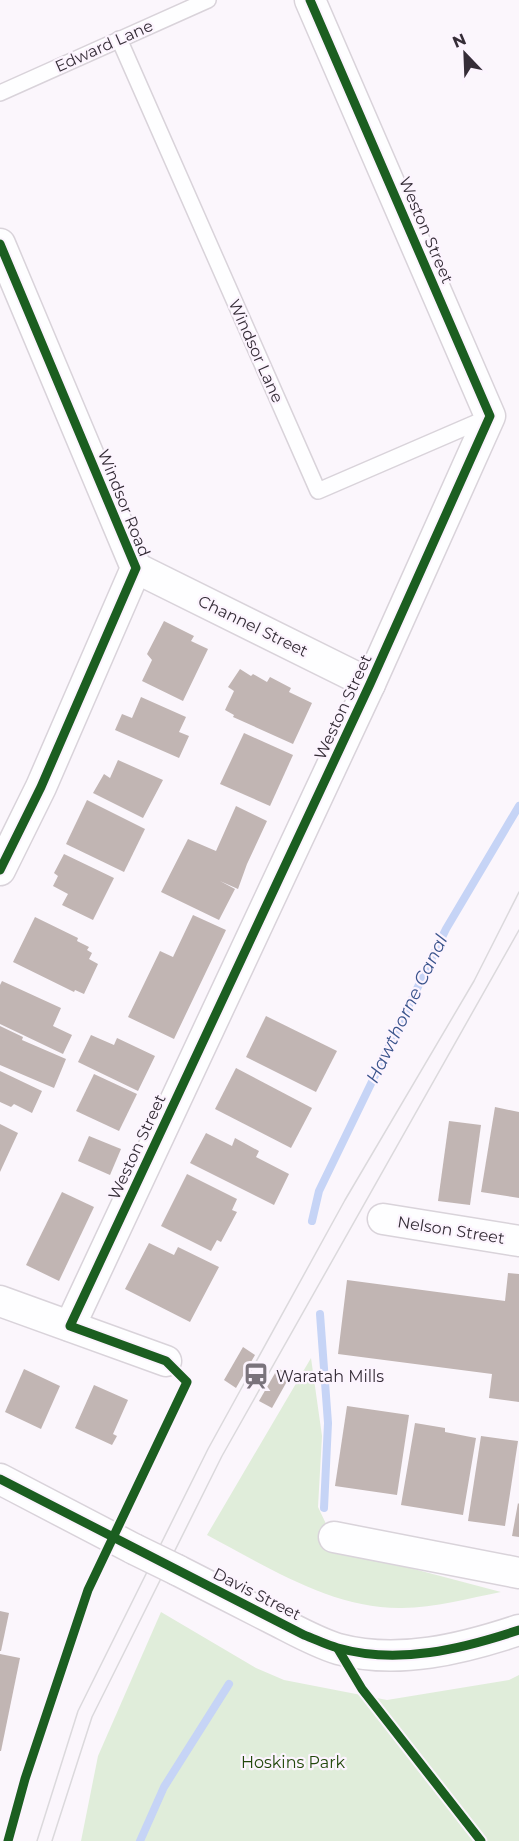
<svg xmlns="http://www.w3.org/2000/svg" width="519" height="1841" font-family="Montserrat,sans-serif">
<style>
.green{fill:#e0edda}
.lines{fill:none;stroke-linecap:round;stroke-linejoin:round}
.stream{stroke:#c6d4f6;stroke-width:8}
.building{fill:#c1b5b3}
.service-casing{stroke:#d9d3da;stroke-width:18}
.minor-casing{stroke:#d9d3da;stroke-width:33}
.service{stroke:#fefeff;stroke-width:15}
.minor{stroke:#fefeff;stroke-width:30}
.tram{stroke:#dbd9dc;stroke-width:1.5}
.minor-bridge-casing{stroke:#d9d3da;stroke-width:33;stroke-linecap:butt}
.minor-bridge{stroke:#fefeff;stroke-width:30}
.cycleway-casing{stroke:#fcf4fe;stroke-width:13}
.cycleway{stroke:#1b5e20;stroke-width:9}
.labels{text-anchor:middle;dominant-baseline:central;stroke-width:4.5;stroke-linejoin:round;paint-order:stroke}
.street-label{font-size:16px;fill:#352d37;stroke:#fcf4fe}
.poi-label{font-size:16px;fill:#352d37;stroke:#fcf4fe;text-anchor:start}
.park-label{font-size:16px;fill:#22480b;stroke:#fcf4fe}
.water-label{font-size:18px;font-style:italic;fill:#3a548c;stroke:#fcf4fe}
</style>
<rect width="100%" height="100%" fill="#fbf6fc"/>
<g class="green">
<path d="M 311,1358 L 322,1436 L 318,1507 L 338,1549 L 501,1592 C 469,1598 435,1608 402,1608 C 332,1609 266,1566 207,1535 Z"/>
<path d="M 161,1612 L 256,1668 L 284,1680 L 387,1700 L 509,1680 L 519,1675 L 519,1841 L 81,1841 L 98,1756 Z"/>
</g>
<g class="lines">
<g class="stream">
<path d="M 312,1221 L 319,1191 L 446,929 L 519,806"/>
<path d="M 320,1314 L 328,1423 L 324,1508"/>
<path d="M 140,1841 L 164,1787 L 229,1684"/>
</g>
</g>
<g class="building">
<path d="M 164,621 L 194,636 L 191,641 L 208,649 L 183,701 L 142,681 L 152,660 L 147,654 Z"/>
<path d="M 240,669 L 251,676 L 253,674 L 267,682 L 270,677 L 291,688 L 289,692 L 312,703 L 293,744 L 233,717 L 234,715 L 225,710 L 234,691 L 228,687 Z"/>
<path d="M 141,697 L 186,717 L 179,732 L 189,736 L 179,758 L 115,730 L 122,714 L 132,718 Z"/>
<path d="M 244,733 L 293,755 L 270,806 L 220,784 Z"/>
<path d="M 118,760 L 163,780 L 143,818 L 93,793 L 104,774 L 110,778 Z"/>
<path d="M 87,800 L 145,829 L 124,872 L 66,844 Z"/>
<path d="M 236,806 L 267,821 L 247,864 L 238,889 L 220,881 L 235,889 L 219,920 L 161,892 L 188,839 L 216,851 Z"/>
<path d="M 64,854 L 114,878 L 93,920 L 62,905 L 68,894 L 53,886 L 58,876 L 54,873 Z"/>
<path d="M 193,915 L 226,930 L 174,1039 L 128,1017 L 160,951 L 173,957 Z"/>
<path d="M 35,917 L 78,938 L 77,941 L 89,947 L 87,950 L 92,953 L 89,959 L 98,964 L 84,994 L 75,990 L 74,992 L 13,962 Z"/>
<path d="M 2,981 L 61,1008 L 53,1026 L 72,1035 L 63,1054 L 0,1024 L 0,985 Z"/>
<path d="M 266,1016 L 337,1051 L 316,1092 L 246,1057 Z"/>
<path d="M 0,1026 L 23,1037 L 22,1040 L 66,1059 L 54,1088 L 0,1065 Z"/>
<path d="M 91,1035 L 114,1045 L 117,1038 L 155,1056 L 138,1091 L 78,1062 Z"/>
<path d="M 236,1068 L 312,1108 L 291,1148 L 215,1109 Z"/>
<path d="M 0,1071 L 42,1091 L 32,1113 L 14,1104 L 11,1107 L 0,1102 Z"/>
<path d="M 94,1074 L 137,1094 L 119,1131 L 76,1111 Z"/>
<path d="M 495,1107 L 519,1112 L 519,1198 L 481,1192 Z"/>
<path d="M 449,1121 L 481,1125 L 470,1205 L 438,1201 Z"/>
<path d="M 0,1124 L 18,1133 L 0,1172 Z"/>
<path d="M 206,1133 L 232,1146 L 235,1138 L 259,1151 L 256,1157 L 289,1174 L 274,1205 L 190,1163 Z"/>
<path d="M 89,1136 L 121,1149 L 110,1175 L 78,1161 Z"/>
<path d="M 187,1174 L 237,1199 L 232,1210 L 237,1212 L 221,1242 L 217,1240 L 211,1251 L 161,1226 Z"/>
<path d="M 62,1192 L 94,1207 L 59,1281 L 26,1265 Z"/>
<path d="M 149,1243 L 174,1255 L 178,1247 L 219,1267 L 190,1322 L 125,1289 Z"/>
<path d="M 508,1273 L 519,1274 L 519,1402 L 489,1398 L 492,1374 L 338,1354 L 347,1280 L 505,1301 Z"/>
<path d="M 243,1347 L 255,1355 L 236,1388 L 224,1380 Z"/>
<path d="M 278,1368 L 290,1376 L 272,1408 L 259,1401 Z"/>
<path d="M 24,1369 L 60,1386 L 41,1429 L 5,1412 Z"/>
<path d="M 94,1385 L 128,1400 L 113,1434 L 117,1436 L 112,1445 L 75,1428 Z"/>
<path d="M 347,1406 L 409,1415 L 397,1495 L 335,1486 Z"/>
<path d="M 415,1423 L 445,1428 L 445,1432 L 476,1438 L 463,1515 L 401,1505 Z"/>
<path d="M 481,1436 L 518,1441 L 505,1526 L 468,1521 Z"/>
<path d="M 518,1503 L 519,1504 L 519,1537 L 512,1536 Z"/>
<path d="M 0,1611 L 9,1613 L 1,1651 L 0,1651 Z"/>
<path d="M 0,1654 L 20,1658 L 1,1751 L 0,1751 Z"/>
</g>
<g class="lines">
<g class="service-casing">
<g id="service">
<path d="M 119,39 L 318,491 L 487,418"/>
<path d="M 0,93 L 208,0"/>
</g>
</g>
<g class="minor-casing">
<g id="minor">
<path d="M 0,244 L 136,568 L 41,787 L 0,870"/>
<path d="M 136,568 L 370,684"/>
<path d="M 383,1219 L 519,1241"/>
<path d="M 0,1301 L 166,1361"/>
<path d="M 70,1326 L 370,684 L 490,416 L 310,0"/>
<path d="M 0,1479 L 134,1549"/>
<path d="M 334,1537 L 519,1573"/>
<path d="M 177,1570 C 208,1586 240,1602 271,1618 C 293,1629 315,1642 338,1649 C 398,1665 462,1649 519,1630"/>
</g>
</g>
<use href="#service" class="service"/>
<use href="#minor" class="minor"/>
<g class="tram">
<path d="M 37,1841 L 78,1711 L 208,1449 L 345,1200 L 474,981 L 519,892"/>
<path d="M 52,1841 L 92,1717 L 222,1456 L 519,930"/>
</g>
<g class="minor-bridge-casing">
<path id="minor-bridge" d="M 134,1549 L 177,1570"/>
</g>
<use href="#minor-bridge" class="minor-bridge"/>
<g class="cycleway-casing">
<g id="cycleway">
<path d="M 0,244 L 136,568 L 41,787 L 0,870"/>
<path d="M 0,1479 L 304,1635 C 315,1639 326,1645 338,1648 C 398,1665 462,1649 519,1630"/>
<path d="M 338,1649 L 362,1689 L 481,1841"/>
<path d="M 8,1841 L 25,1779 L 88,1590 L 187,1382 L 166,1361 L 70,1326 L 370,684 L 490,416 L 310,0"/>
</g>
</g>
<use href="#cycleway" class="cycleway"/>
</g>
<defs>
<g id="station-bare" transform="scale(2.07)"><path d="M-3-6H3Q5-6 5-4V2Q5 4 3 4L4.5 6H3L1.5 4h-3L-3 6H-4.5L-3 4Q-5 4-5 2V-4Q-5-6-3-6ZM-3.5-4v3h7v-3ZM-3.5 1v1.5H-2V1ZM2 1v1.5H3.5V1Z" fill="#7a737c" stroke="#fcf4fe" stroke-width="2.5" paint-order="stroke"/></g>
</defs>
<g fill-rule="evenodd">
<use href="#station-bare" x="256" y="1376"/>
</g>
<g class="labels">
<g class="street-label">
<text transform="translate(104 46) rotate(-24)">Edward Lane</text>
<text transform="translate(426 230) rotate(67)">Weston Street</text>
<text transform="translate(256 351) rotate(66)">Windsor Lane</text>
<text transform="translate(124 503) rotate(68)">Windsor Road</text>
<text transform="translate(253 626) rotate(26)">Channel Street</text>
<text transform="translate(343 707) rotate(-65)">Weston Street</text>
<text transform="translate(137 1147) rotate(-65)">Weston Street</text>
<text transform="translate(451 1230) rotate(9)">Nelson Street</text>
<text transform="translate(257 1594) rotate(27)">Davis Street</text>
</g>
<g class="poi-label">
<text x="276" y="1376">Waratah Mills</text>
</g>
<g class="park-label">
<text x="293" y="1762">Hoskins Park</text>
</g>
<g class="water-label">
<text transform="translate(407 1009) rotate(-64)">Hawthorne Canal</text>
</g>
</g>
<g transform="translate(465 54) rotate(337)" stroke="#fcf4fe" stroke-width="4.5" paint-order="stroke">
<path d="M0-4.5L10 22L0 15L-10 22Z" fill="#352d37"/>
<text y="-9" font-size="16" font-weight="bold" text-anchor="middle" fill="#352d37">N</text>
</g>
</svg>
